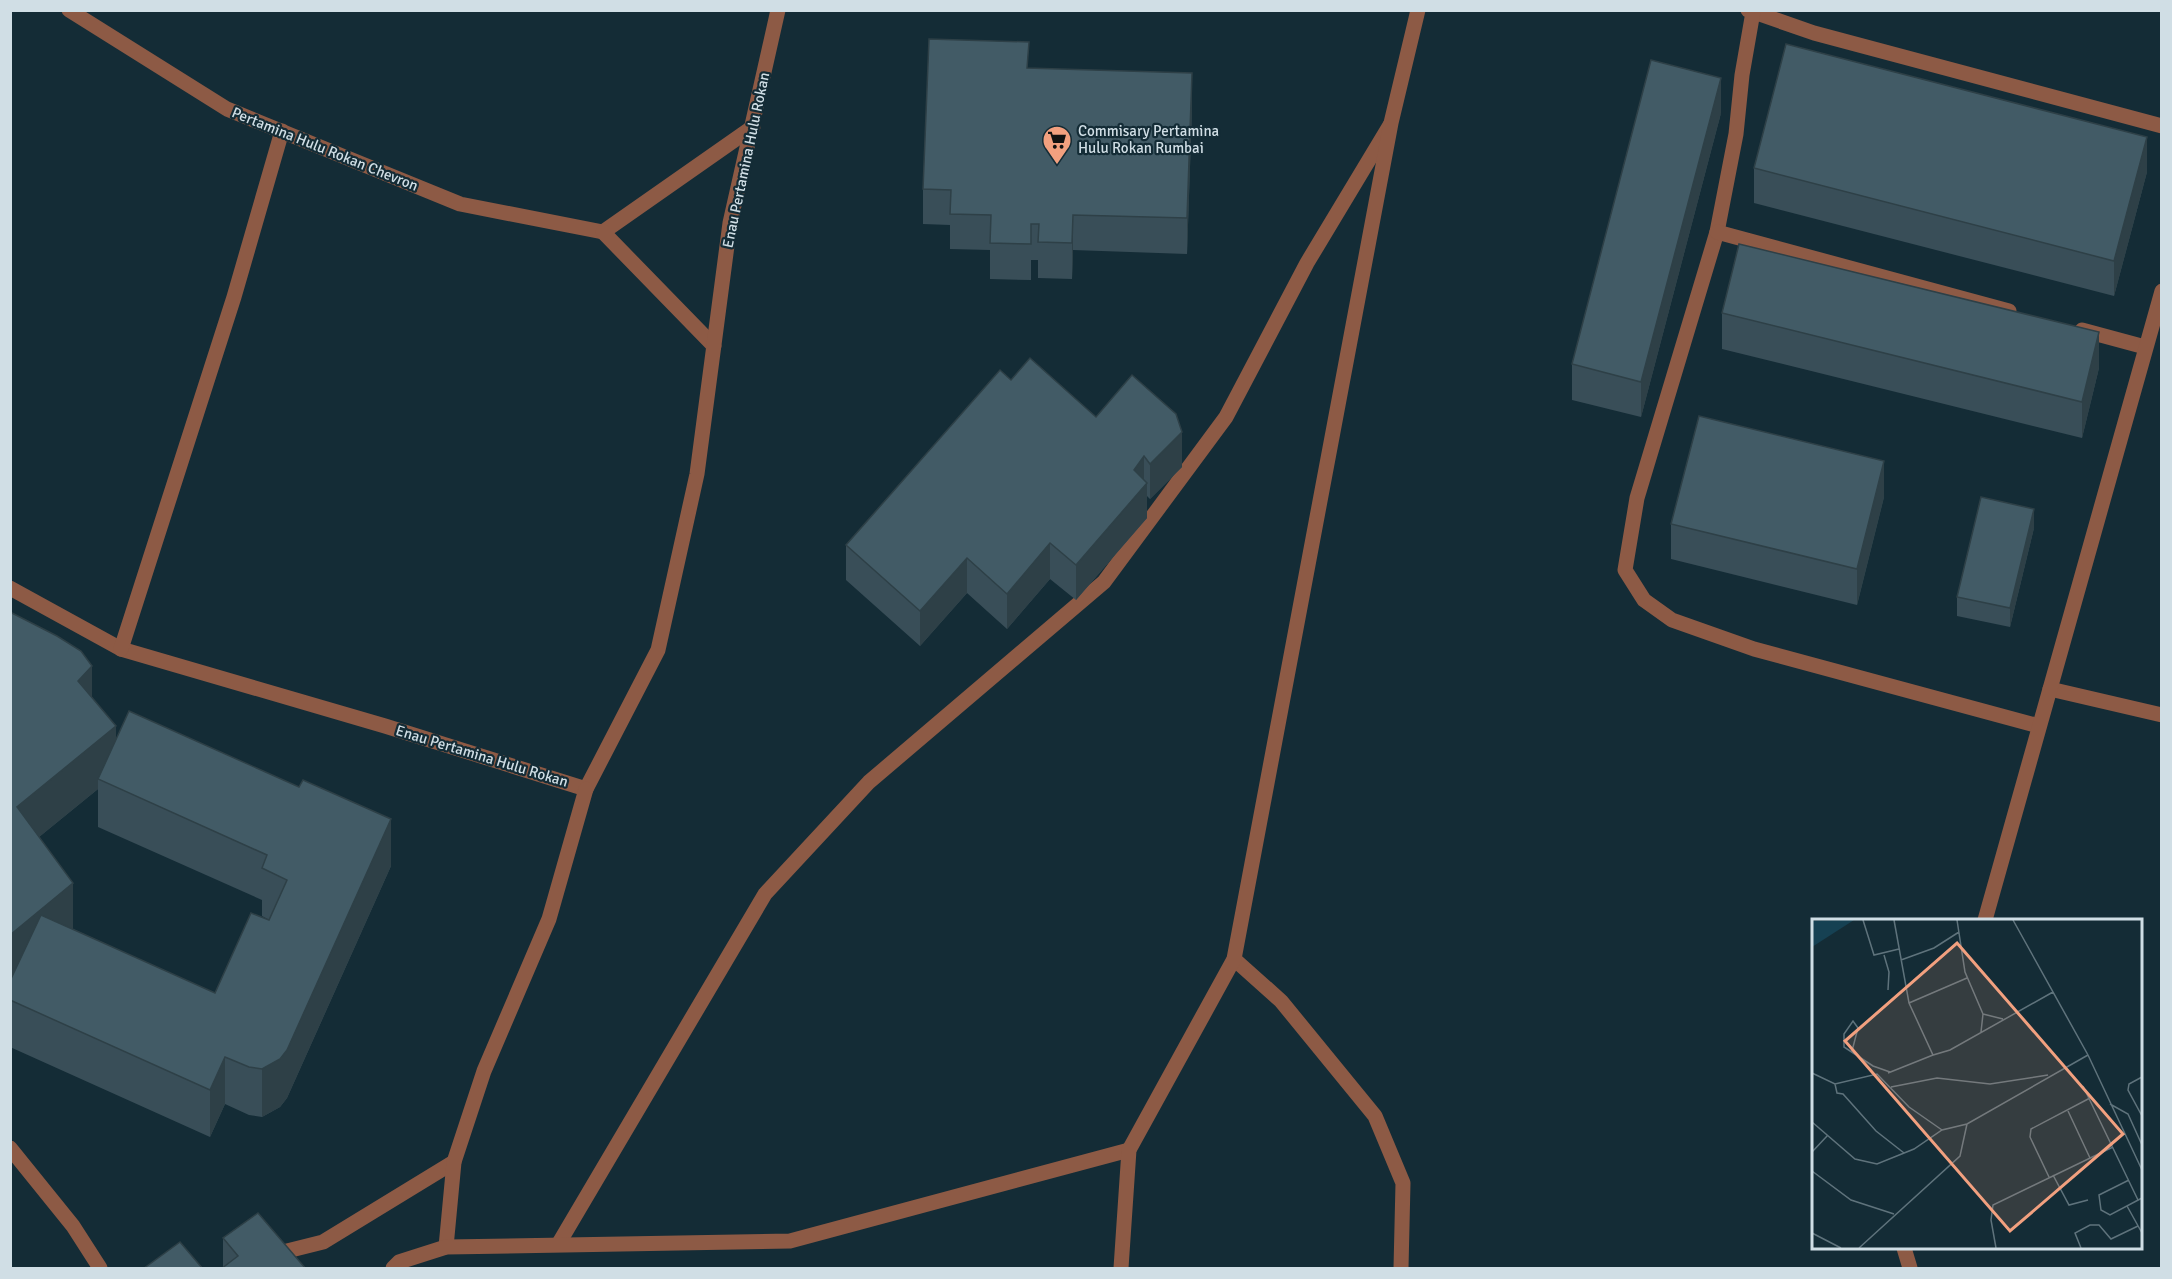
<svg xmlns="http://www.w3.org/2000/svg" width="2172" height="1279" font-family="Signika,sans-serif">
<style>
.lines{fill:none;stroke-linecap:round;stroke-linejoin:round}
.service{stroke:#8d5a45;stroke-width:15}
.minor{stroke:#8d5a45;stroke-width:15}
.wall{fill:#394e58;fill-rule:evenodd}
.shaded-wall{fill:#2e4047}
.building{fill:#425b66;stroke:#2e4047;stroke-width:1.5}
.labels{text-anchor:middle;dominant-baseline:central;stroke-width:4.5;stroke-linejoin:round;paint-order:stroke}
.poi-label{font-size:15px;fill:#d0dee5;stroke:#142c36;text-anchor:start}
.street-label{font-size:15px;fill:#d0dee5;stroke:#142c36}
.inset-road{fill:none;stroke:#5f737c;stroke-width:1.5}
.view{fill:#f2a07f;fill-opacity:0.15;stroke:#f2a07f;stroke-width:3}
.inset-edge{fill:none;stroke:#d0dee5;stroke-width:3}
</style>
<rect width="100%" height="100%" fill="#142c36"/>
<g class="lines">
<g class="service">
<path d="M 1748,10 L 1814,33 L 2162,126"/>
<path d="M 1753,12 L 1742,75 L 1736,134 L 1717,232 L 1637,498 L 1625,570 L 1644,600 L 1672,620 L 1754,649 L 2039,726"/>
<path d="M 1717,232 L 2009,311"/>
<path d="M 2082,330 L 2145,347"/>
<path d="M 2050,689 L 2162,715"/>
<path d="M 1985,920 L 2162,291"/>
<path d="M 10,1148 L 73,1226 L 100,1268"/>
<path d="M 559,1243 L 765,894 L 869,782 L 1104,582 L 1226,417 L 1307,263 L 1390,125"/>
<path d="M 1904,1248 L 1910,1268"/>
<path d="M 271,1255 L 323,1242 L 454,1162"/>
</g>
<g class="minor">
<path d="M 69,10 L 227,109 L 460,204 L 603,232"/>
<path d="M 603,232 L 753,127"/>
<path d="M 603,232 L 714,346"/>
<path d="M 10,588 L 121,649 L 385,726 L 586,789 L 658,650 L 697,474 L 730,223 L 778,10"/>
<path d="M 121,649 L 234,297 L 282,131"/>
<path d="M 1234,959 L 1281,1001 L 1375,1116 L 1403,1183 L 1401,1268"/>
<path d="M 446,1247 L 454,1162 L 484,1071 L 549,919 L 586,789"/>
<path d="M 393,1268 L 399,1262 L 446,1247 L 790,1241 L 1129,1150"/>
<path d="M 1121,1268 L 1129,1150 L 1234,959 L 1391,123 L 1418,10"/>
</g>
</g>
<g class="wall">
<path d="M 1029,68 L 1192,109 L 1187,254 L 1073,250 L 1072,279 L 1038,278 L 1038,260 L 1031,260 L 1031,280 L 990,279 L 990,250 L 950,249 L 950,225 L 923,224 L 923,189 Z"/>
<path d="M 1721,113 L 1641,417 L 1572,400 L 1572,364 Z"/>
<path d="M 1754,168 L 2147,172 L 2114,296 L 1754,203 Z"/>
<path d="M 1722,313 L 2099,368 L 2082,438 L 1722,349 Z"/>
<path d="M 1011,380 L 1182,467 L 1150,499 L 1147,496 L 1147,518 L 1076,600 L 1050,579 L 1007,629 L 967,593 L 920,646 L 846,580 L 846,545 Z"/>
<path d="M 1884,497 L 1857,605 L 1671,559 L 1671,524 Z"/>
<path d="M 2034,528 L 2010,627 L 1957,616 L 1957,597 Z"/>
<path d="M 10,612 L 92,697 L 116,740 L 391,866 L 287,1098 L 280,1107 L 262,1117 L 249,1115 L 225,1104 L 210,1137 L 10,1047 ZM 98,789 L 98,827 L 262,900 L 262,916 L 269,920 L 215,993 L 73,929 L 39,837 Z"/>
<path d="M 223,1238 L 306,1269 L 223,1267 Z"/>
</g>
<g class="shaded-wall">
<path d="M 1192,73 L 1192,109 L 1187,254 L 1187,218 Z"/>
<path d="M 1721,78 L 1721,113 L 1641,417 L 1641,382 Z"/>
<path d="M 2147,137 L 2147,172 L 2114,296 L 2114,261 Z"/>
<path d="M 1073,215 L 1073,250 L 1072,279 L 1072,243 Z"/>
<path d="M 2099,332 L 2099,368 L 2082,438 L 2082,402 Z"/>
<path d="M 1182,432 L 1182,467 L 1150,499 L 1150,464 Z"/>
<path d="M 1144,456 L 1144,487 L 1147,483 L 1147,518 L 1076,600 L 1076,565 L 1134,470 Z"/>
<path d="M 1884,461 L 1884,497 L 1857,605 L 1857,569 Z"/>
<path d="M 2034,509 L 2034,528 L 2010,627 L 2010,608 Z"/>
<path d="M 1050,543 L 1050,579 L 1007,629 L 1007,594 Z"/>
<path d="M 967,558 L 967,593 L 920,646 L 920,611 Z"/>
<path d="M 92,666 L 92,714 L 78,681 Z"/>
<path d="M 116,726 L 116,774 L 98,779 L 98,789 L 17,855 L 17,807 Z"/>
<path d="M 391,819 L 391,866 L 287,1098 L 280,1107 L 262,1117 L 262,1069 Z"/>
<path d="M 73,883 L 73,931 L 10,983 L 10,935 Z"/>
<path d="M 225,1057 L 225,1104 L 210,1137 L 210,1090 Z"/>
</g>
<g class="building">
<path d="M 929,39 L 1029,42 L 1027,68 L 1192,73 L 1187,218 L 1073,215 L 1072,243 L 1038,242 L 1039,224 L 1031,224 L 1031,244 L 990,243 L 991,215 L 950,214 L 951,190 L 923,189 Z"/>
<path d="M 1786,44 L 2147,137 L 2114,261 L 1754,168 Z"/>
<path d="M 1651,60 L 1721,78 L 1641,382 L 1572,364 Z"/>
<path d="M 1739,244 L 2099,332 L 2082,402 L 1722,313 Z"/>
<path d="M 1030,358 L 1096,417 L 1132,375 L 1176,414 L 1182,432 L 1150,464 L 1144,456 L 1134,470 L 1147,483 L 1076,565 L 1050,543 L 1007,594 L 967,558 L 920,611 L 846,545 L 1000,370 L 1011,380 Z"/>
<path d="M 1699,416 L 1884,461 L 1857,569 L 1671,524 Z"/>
<path d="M 1981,497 L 2034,509 L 2010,608 L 1957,597 Z"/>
<path d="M 10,612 L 57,636 L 81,651 L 92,666 L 78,681 L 116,726 L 17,807 L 73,883 L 10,935 Z"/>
<path d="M 129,711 L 299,787 L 303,780 L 391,819 L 287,1050 L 280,1059 L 262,1069 L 249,1067 L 225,1057 L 210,1090 L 10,1000 L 10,981 L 41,915 L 215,993 L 251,913 L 269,920 L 287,880 L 262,868 L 267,855 L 98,779 Z"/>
<path d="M 258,1213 L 306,1269 L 221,1269 L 238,1256 L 223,1238 Z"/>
<path d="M 180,1242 L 203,1269 L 143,1269 Z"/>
</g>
<defs>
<g id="supermarket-pin" transform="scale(1.5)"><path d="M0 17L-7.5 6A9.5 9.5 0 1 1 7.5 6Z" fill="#f2a07f" stroke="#142c36"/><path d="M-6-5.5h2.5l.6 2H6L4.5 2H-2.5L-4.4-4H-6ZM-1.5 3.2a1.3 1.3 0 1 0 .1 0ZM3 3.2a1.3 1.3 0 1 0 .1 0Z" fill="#111"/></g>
</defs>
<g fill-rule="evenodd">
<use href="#supermarket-pin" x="1057" y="140"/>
</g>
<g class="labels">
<g class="poi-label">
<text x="1078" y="131">Commisary Pertamina<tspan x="1078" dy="17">Hulu Rokan Rumbai</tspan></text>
</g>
<g class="street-label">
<text transform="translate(325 149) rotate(22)">Pertamina Hulu Rokan Chevron</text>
<text transform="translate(746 160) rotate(-78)">Enau Pertamina Hulu Rokan</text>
<text transform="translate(482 756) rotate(17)">Enau Pertamina Hulu Rokan</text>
</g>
</g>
<g transform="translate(1812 919)">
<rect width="330" height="330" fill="#142c36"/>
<path d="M 42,1 L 0,28 L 0,2 Z" fill="#164153"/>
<path class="inset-road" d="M 51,1 L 62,36 L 87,30M 82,1 L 97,84 L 121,136 L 138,131 L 241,73M 145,1 L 153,53 L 171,95M 201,1 L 276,136 L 330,251M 72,36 L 77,53 L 76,71M 89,41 L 122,29 L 147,13M 97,84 L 155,59M 171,95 L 191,100M 169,113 L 171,95M 40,132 L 46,109 L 41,102 L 32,115 L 32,128 L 61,147 L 78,153M 0,154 L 23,165 L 65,155 L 97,188 L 130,211M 76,154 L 121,136M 330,158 L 317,165 L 316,171 L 330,197M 23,165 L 25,174 L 31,175 L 64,212 L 92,234M 271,167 L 326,281M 79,168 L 125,159 L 178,165 L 236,156M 298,185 L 316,195 L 330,226M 256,192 L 278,239M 0,203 L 43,240 L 65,245 L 102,230 L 130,211 L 155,205 L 276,136M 0,233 L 16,216M 0,252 L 39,281 L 82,295M 241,256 L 257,286 L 276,281M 237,258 L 218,218 L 219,210 L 278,179M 317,261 L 287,276 L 289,291 L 298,296 L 330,279M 315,287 L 330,314M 0,314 L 29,329M 47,329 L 148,237 L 155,205M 184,329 L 179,301 L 181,286 L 301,228M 269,329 L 263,314 L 278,306 L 287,306 L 299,320 L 326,307"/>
<path class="view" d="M 145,24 L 311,215 L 198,312 L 33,122 Z"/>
<rect width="330" height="330" class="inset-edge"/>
</g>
<rect width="2172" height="1279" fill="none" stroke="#d0dee5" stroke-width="24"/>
</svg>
